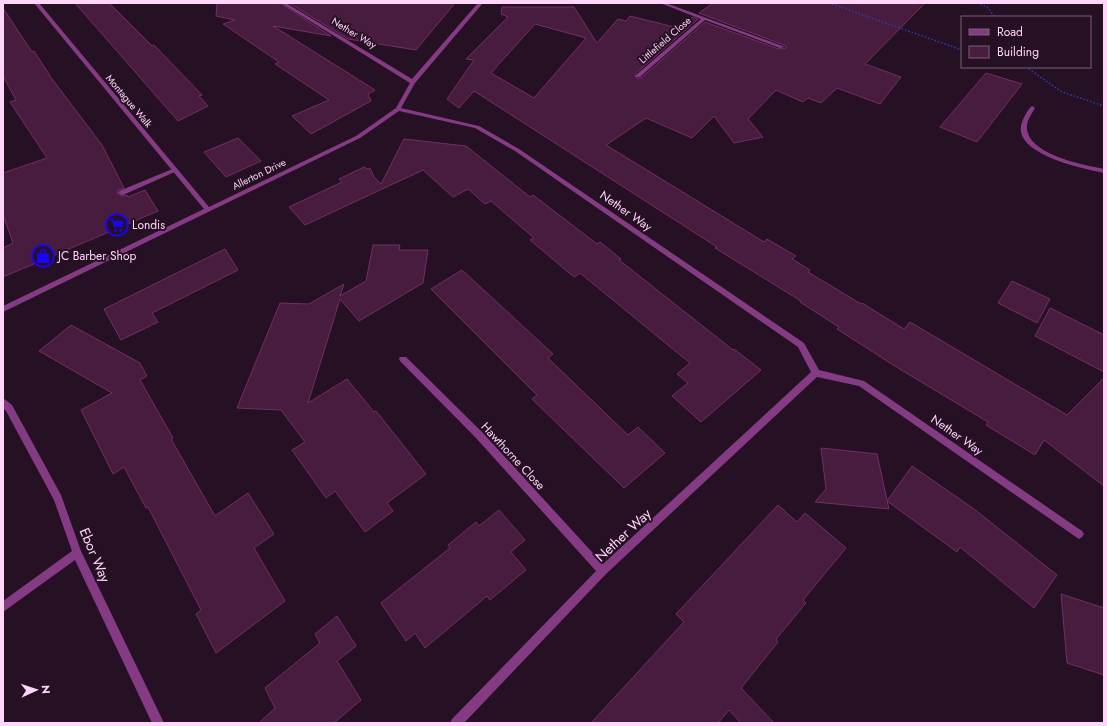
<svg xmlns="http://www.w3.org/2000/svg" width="1107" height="726" font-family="Jost,sans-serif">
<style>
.building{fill:#471c3f;stroke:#732e66;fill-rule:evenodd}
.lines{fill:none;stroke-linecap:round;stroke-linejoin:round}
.path{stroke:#313ab7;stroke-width:1.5;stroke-dasharray:1.5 2;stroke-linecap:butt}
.service{fill:#853b83;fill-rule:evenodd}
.minor{fill:#853b83;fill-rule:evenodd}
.labels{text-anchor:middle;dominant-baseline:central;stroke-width:4;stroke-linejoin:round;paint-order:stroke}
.far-street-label{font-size:10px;fill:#ffd5fa;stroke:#261023}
.street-label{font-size:12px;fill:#ffd5fa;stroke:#261023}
.poi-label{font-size:12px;fill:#ffd5fa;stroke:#261023;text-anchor:start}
.near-street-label{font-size:14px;fill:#ffd5fa;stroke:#261023}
</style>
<rect width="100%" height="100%" fill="#261023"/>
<g class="building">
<path d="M 75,3 L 109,3 L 152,46 L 154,45 L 202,95 L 199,96 L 208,106 L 178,121 Z"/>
<path d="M 217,3 L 280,3 L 331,36 L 273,26 L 375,90 L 368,94 L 371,101 L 311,134 L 292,116 L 329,100 L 275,64 L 279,62 L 223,24 L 235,20 L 216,16 Z"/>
<path d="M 289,3 L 455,3 L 416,50 L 348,39 Z"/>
<path d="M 713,3 L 925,3 L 865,64 L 901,77 L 880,104 L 837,88 L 821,103 L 808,98 L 803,102 L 776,90 L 748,119 L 763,137 L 734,143 L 714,116 L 692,138 L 646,118 L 606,145 L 764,242 L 767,239 L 796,256 L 792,259 L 810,270 L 808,272 L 861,304 L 862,303 L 904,329 L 910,322 L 1067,415 L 1104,378 L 1104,486 L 1044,440 L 1035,455 L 986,425 L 988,422 L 898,368 L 837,329 L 839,327 L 800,302 L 801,301 L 715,248 L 717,247 L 474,91 L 459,108 L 447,99 L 474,60 L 466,59 L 508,17 L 501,14 L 502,7 L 574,7 L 597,43 L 618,19 L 626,21 L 630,16 L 678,28 L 693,17 L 698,19 L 635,74 L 636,78 L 641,78 L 705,22 L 779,49 L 786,48 L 786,46 L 699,13 ZM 535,24 L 586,38 L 534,98 L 491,73 Z"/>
<path d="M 3,8 L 32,52 L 34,51 L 52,79 L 102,145 L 124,188 L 118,190 L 117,194 L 121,196 L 127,195 L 128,197 L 145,190 L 158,211 L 3,277 L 3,248 L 13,243 L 3,215 L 3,173 L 47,158 L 10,102 L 16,100 L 3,76 Z"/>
<path d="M 986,73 L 1022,84 L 977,142 L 940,127 Z"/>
<path d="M 238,138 L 261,161 L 226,177 L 204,152 Z"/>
<path d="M 404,139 L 466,146 L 530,197 L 533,195 L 597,244 L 600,242 L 621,259 L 619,260 L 733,350 L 734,349 L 761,370 L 701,422 L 672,396 L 688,383 L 677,374 L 690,363 L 580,273 L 574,277 L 530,240 L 534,238 L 491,201 L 485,204 L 468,189 L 453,197 L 423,170 L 305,225 L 289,207 L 342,182 L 339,179 L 364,167 L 367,169 L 370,168 L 374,177 L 381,184 Z"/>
<path d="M 373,245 L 400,245 L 399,250 L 428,250 L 423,283 L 359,321 L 340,299 L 308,403 L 347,379 L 374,412 L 376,411 L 426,474 L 387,503 L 393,511 L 365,532 L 335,491 L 326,498 L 292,450 L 305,442 L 281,410 L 237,408 L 280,303 L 309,304 L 344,284 L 340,296 L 366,281 Z"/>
<path d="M 225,249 L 238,270 L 152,313 L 158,322 L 121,340 L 104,309 Z"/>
<path d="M 462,270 L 553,354 L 548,358 L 628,435 L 638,427 L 665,453 L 624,488 L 532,399 L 537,395 L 431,289 Z"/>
<path d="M 1012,281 L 1050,299 L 1037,323 L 998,303 Z"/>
<path d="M 1050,308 L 1104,335 L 1104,372 L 1035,336 Z"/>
<path d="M 71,325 L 140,363 L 147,376 L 140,380 L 173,438 L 171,439 L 215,516 L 248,493 L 274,534 L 254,548 L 285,601 L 216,653 L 196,614 L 201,610 L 148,507 L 146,508 L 124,467 L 113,474 L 81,410 L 112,393 L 39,351 Z"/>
<path d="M 821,448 L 877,454 L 889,509 L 815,502 L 826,489 Z"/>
<path d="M 912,466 L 974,509 L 1057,575 L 1034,608 L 960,547 L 957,552 L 887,501 Z"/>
<path d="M 778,505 L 797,522 L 805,513 L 846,548 L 803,600 L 806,603 L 776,639 L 778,642 L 741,688 L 774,723 L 741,723 L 729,710 L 718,723 L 591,723 L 684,622 L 676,614 Z"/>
<path d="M 499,510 L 525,540 L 511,552 L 526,570 L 490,600 L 487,596 L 425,648 L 415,633 L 406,641 L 381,603 L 450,548 L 448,545 L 476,522 L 479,526 Z"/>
<path d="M 1061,594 L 1104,608 L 1104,675 L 1067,663 Z"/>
<path d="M 337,616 L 356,646 L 337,661 L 361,700 L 334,723 L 259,723 L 275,708 L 265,688 L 320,643 L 315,634 Z"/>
</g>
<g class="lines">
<g class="path">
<path d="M 829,3 L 962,50"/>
<path d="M 977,3 L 987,7 L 995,17"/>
<path d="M 1026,67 L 1062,92 L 1104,106"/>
</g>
<g class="service">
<path d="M 1032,106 L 1035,108 C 1032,113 1028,119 1027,125 C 1024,154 1083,165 1104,169 L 1104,173 C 1084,169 1010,154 1022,122 C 1024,117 1028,109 1032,106 Z"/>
<path d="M 175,168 L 177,169 L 177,171 L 123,195 L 121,195 L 118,193 L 119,191 Z"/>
</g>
<g class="minor">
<path d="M 34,3 L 39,3 L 209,207 L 356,136 L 396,108 L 410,83 L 281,3 L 286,3 L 412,79 L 478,3 L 483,3 L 415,83 L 401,108 L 479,126 L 519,149 L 804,343 L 819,370 L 864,381 L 1082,531 L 1084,534 L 1082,537 L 1079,539 L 1076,537 L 859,386 L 817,377 L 606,574 L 464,723 L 450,723 L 452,719 L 596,571 L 476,438 L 400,361 L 399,359 L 400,357 L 406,357 L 482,432 L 603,564 L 811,372 L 798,347 L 515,151 L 475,128 L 399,111 L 360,138 L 3,312 L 3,306 L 204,209 Z"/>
<path d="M 660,3 L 666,3 L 785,47 L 780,48 L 705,20 L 640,77 L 636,77 L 636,75 L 701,19 Z"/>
<path d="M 3,398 L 12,405 L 61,495 L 81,551 L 164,723 L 152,723 L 75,560 L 3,612 L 3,601 L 72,551 L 54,500 L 6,411 L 3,408 Z"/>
</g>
</g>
<defs>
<g id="supermarket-ring" transform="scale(1.15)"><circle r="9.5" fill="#261023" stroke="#1a04fc" stroke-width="1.5"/><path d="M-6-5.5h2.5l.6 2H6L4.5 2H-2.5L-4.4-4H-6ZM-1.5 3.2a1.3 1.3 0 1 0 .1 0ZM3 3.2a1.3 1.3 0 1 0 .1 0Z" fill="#1a04fc"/></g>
<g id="shop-ring" transform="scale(1.15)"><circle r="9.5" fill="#261023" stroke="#1a04fc" stroke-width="1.5"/><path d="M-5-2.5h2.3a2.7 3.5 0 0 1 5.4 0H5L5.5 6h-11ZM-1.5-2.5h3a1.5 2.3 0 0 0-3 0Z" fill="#1a04fc"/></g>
</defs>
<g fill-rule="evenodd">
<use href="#supermarket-ring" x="117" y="225"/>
<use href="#shop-ring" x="43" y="256"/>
</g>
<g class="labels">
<g class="far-street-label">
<text transform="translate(354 33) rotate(31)">Nether Way</text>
<text transform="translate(665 40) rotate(-41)">Littlefield Close</text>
<text transform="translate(129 101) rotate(50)">Montague Walk</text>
<text transform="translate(259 174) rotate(-26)">Allerton Drive</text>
</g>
<g class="street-label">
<text transform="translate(626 211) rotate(35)">Nether Way</text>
<text transform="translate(957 435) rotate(35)">Nether Way</text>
<text transform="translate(513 456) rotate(47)">Hawthorne Close</text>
</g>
<g class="poi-label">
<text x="132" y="225">Londis</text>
<text x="58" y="256">JC Barber Shop</text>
</g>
<g class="near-street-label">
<text transform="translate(623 535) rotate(-43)">Nether Way</text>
<text transform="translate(95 555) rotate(67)">Ebor Way</text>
</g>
</g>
<rect width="1107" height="726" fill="none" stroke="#ffd5fa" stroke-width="8"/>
<rect x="961" y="16" width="130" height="52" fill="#261023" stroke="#7d5f79"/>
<rect x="969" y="29" width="20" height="6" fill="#853b83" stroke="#7d5f79"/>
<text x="997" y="36" font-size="12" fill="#ffd5fa">Road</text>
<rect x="969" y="46" width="20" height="12" fill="#471c3f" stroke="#7d5f79"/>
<text x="997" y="56" font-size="12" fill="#ffd5fa">Building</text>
<g transform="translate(36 690) rotate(87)" stroke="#261023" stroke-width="3" paint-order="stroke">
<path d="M0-3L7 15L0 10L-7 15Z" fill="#ffd5fa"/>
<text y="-6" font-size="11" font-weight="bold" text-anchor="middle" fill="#ffd5fa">N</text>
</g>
</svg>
